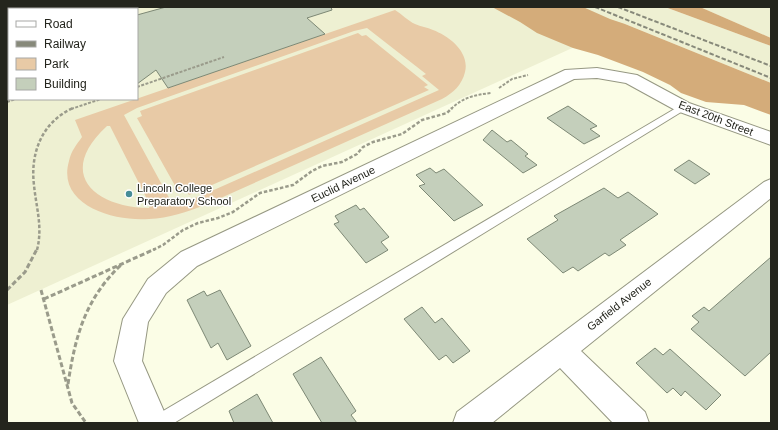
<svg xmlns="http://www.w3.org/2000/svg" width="778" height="430" font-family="Helvetica,sans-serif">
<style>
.built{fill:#eef0d2}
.green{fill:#e8caa6;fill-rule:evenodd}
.forest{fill:#d4ac7a}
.building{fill:#c4cfbb;stroke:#7d8875}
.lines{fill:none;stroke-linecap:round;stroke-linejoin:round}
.service-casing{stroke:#969883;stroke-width:2}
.minor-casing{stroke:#969883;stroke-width:2}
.path-far2{stroke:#9a9b8b;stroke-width:2;stroke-dasharray:3 1.5;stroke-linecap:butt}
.path-far1{stroke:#9a9b8b;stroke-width:2.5;stroke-dasharray:3.5 2;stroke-linecap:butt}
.path{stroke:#9a9b8b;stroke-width:3;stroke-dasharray:5 2.5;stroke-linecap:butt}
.service{fill:#fff;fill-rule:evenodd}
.minor{fill:#fff;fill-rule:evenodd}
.rail{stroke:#87897a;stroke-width:2;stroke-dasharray:4.5 2;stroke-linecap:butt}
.poi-dot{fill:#468c97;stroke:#fff;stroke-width:1.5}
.labels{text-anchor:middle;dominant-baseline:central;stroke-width:3;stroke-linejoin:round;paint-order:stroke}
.street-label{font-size:11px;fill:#24251d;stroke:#fff}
.poi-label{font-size:11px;fill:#24251d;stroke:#fff;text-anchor:start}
</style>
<rect width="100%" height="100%" fill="#fbfde6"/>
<g class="built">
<path d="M 17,7 L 19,7 L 20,9 L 9,9 L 9,99 L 137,99 L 137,9 L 59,9 L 58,7 L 665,7 L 771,46 L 771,83 L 625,24 L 7,305 L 7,10 Z"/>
<path d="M 700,7 L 771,7 L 771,38 Z"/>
</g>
<g class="green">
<path d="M 395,10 C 402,14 408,21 415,24 C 421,27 427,27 433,30 C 449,36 470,52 465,72 C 462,85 453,93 442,99 L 205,205 C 187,212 169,218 149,219 C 116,222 56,206 69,161 C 71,151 77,144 82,137 L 75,120 ZM 367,28 L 426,74 L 422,76 L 439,90 L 198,197 L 173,205 L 124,115 L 137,108 L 354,31 ZM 107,126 L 110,126 L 150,205 L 149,208 C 93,207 56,173 107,126 Z"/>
<path d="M 358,33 L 362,36 L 366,35 L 428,85 L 424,87 L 429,90 L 189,195 L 185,188 L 178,191 L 137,118 L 142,116 L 140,111 Z"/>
</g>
<g class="forest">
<path d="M 492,7 L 583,7 L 610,19 L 625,24 L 771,83 L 771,115 L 744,105 L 706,102 L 681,93 L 670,85 L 643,72 L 598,55 L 573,48 L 537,33 L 520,22 Z"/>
<path d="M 665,7 L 700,7 L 771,38 L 771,46 Z"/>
</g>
<g class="building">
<path d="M 166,7 L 331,7 L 332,10 L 307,18 L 325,34 L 168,88 L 156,70 L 137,84 L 137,15 Z"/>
<path d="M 568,106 L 597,126 L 590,129 L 600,136 L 584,144 L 547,118 Z"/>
<path d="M 492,130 L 507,142 L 511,140 L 528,154 L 525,156 L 537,165 L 523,173 L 483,140 Z"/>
<path d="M 689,160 L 710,174 L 695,184 L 674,170 Z"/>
<path d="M 430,168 L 436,173 L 444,169 L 483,205 L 454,221 L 419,186 L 425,184 L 416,175 Z"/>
<path d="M 604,188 L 618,198 L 628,192 L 658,214 L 620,240 L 626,245 L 609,256 L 605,253 L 578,271 L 573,267 L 563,273 L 527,239 L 558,220 L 554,216 Z"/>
<path d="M 356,205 L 360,210 L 364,208 L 389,237 L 381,242 L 388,250 L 366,263 L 334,224 L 339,222 L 335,216 Z"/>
<path d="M 771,257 L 771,352 L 745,376 L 691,329 L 699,322 L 692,316 L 704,307 L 709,311 Z"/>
<path d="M 220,290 L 251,346 L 227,360 L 218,343 L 211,348 L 187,300 L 204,291 L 207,296 Z"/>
<path d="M 422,307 L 435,323 L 442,318 L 470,351 L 453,363 L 446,355 L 439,360 L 404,319 Z"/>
<path d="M 655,348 L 663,355 L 670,349 L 721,395 L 706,410 L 685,391 L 681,396 L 673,388 L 667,393 L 636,363 Z"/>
<path d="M 321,357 L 356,411 L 351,415 L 357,423 L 322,423 L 293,374 Z"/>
<path d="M 257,394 L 273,423 L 234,423 L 229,411 Z"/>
</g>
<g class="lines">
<g class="service-casing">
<g id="service">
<path d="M 49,7 L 57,7 L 58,9 L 50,9 Z"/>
<path d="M 683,104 L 686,105 L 688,107 L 686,109 L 174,423 L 151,423 L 153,417 Z"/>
</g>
</g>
<g class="minor-casing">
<g id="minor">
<path d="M 597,68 L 637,75 L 689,103 L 771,132 L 771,145 L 677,111 L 626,83 L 597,78 L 574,79 L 197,266 L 166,293 L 148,322 L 142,361 L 169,423 L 139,423 L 114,361 L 123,319 L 148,279 L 181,252 L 565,70 Z"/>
<path d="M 771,179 L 771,198 L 581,351 L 645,412 L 649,423 L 613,423 L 560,368 L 492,423 L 453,423 L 457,412 L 764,182 Z"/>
</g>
</g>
<g class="path-far2">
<path d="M 137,87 L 224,57"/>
<path d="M 499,88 L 512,79 L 528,75"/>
<path d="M 7,102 L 16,99"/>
<path d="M 71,109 L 101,99"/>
<path d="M 451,109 C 463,97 475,95 491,93"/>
</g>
<g class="path-far1">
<path d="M 37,250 C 43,227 36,207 34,185 C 30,153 42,122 73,108"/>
<path d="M 153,250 L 163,245 L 183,230 L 198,223 L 218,218 L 233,212 L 260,193 L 293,185 L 312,171 L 322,166 L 342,162 L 357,154 L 363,147 L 373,142 L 402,134 L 422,120 L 447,113 L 452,108"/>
</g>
<g class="path">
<path d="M 7,290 L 25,272 L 37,249"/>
<path d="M 41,290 L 72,403 L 86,423"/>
<path d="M 44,299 L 155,249"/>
<path d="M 68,384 C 75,337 85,299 121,265"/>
</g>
<use href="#service" class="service"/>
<use href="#minor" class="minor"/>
<g class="rail">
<path d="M 595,7 L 771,78"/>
<path d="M 618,7 L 771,66"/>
</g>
</g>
<circle class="poi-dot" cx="129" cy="194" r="4"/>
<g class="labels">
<g class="street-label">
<text transform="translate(716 118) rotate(21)">East 20th Street</text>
<text transform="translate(343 184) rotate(-26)">Euclid Avenue</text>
<text transform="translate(619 304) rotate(-38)">Garfield Avenue</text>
</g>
<g class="poi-label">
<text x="137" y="188">Lincoln College<tspan x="137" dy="13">Preparatory School</tspan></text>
</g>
</g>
<rect width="778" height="430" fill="none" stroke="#24251d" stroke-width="16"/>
<rect x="8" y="8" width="130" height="92" fill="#ffffff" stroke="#a7a8a5"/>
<rect x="16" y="21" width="20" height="6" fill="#ffffff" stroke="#a7a8a5"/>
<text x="44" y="28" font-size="12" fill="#24251d">Road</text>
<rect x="16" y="41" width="20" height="6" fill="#87897a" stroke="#a7a8a5"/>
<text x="44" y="48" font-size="12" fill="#24251d">Railway</text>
<rect x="16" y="58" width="20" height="12" fill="#e8caa6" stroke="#a7a8a5"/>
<text x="44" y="68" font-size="12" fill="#24251d">Park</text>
<rect x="16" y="78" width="20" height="12" fill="#c4cfbb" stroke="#a7a8a5"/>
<text x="44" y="88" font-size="12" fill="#24251d">Building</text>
</svg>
